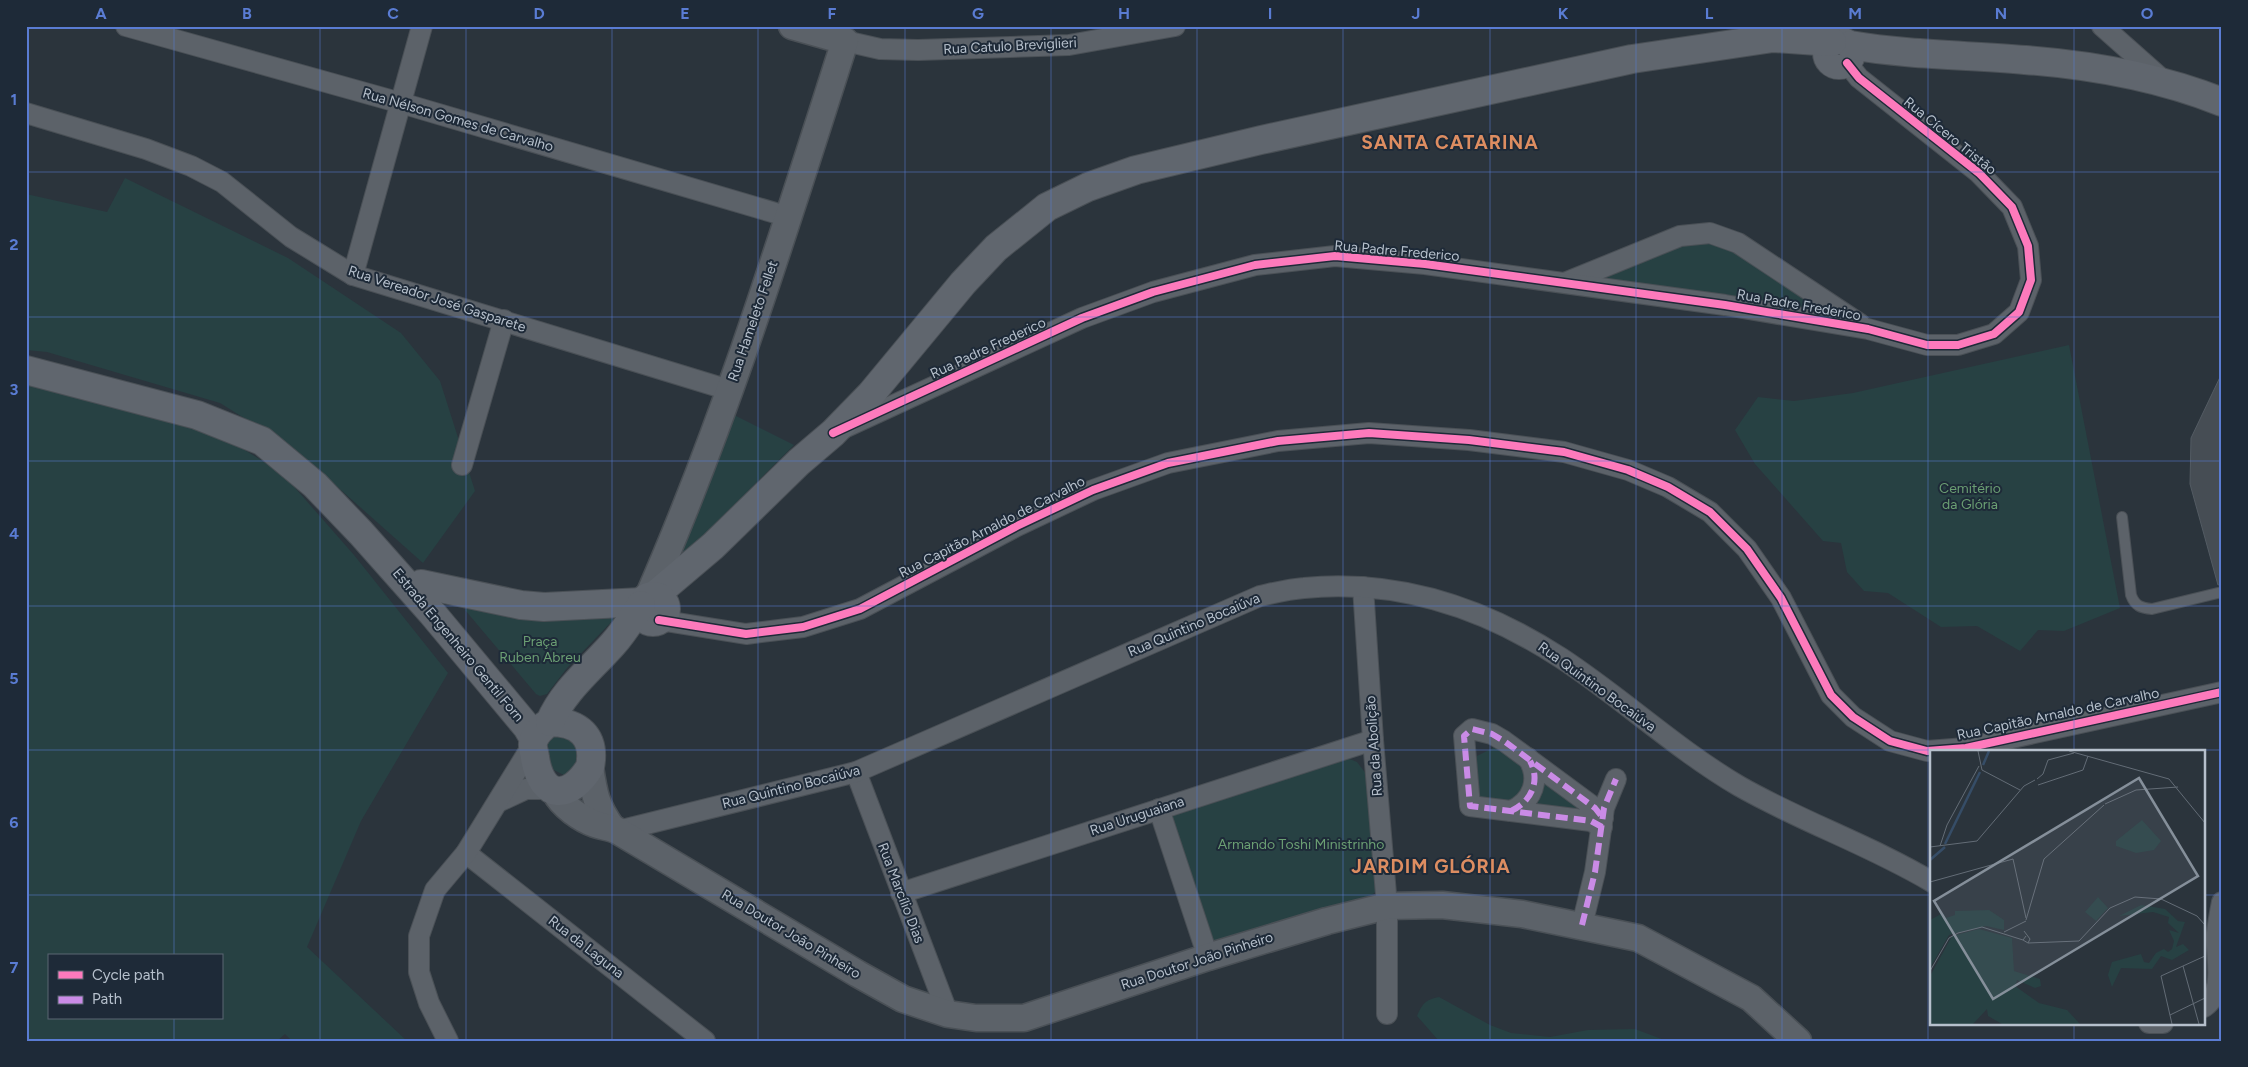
<svg xmlns="http://www.w3.org/2000/svg" width="2248" height="1067" font-family="Figtree,sans-serif">
<style>
.green{fill:#274143;fill-rule:evenodd}
.building{fill:#464d54;stroke:#535b63}
.lines{fill:none;stroke-linecap:round;stroke-linejoin:round}
.service-casing{stroke:#4a5056;stroke-width:12}
.minor-casing{stroke:#4a5056;stroke-width:22}
.tertiary-casing{stroke:#4a5056;stroke-width:29}
.secondary-casing{stroke:#4a5056;stroke-width:30}
.service{stroke:#5c6269;stroke-width:10}
.minor{stroke:#5c6269;stroke-width:20}
.tertiary{stroke:#5c6269;stroke-width:26}
.secondary{stroke:#60666e;stroke-width:28}
.quiet{stroke:#ca8be6;stroke-width:6;stroke-dasharray:12 6;stroke-linecap:butt}
.cycleway-casing{stroke:#1e2a38;stroke-width:11}
.cycleway{stroke:#fd7abc;stroke-width:8}
.grid{fill:none;stroke:#5a7cd3;stroke-width:1;stroke-opacity:0.55}
.labels{text-anchor:middle;dominant-baseline:central;stroke-width:4;stroke-linejoin:round;paint-order:stroke}
.street-label{font-size:14px;fill:#b6c0cc;stroke:#1e2a38}
.park-label{font-size:14px;fill:#6b9f73;stroke:#1e2a38}
.district-label{font-size:19px;font-weight:bold;letter-spacing:1px;fill:#dd8d61;stroke:#1e2a38}
.inset-river{fill:none;stroke:#364d67;stroke-width:2.5}
.inset-road{fill:none;stroke:#636c76;stroke-width:1}
.view{fill:#858f9a;fill-opacity:0.15;stroke:#858f9a;stroke-width:2.5}
.inset-edge{fill:none;stroke:#b6c0cc;stroke-width:2.5}
.neatline{fill:none;stroke:#5a7cd3;stroke-width:2}
.grid-label{font-size:16px;text-anchor:middle;font-weight:bold;fill:#5a7cd3}
</style>
<rect width="100%" height="100%" fill="#2b343c"/>
<g class="green">
<path d="M 125,178 L 288,258 L 401,333 L 440,381 L 475,491 L 423,563 L 297,451 L 220,403 L 47,352 L 26,350 L 26,194 L 107,212 Z"/>
<path d="M 1709,240 L 1734,248 L 1840,319 L 1590,278 L 1681,241 Z"/>
<path d="M 2069,345 L 2120,608 L 2064,631 L 2038,630 L 2020,651 L 1977,626 L 1941,627 L 1888,593 L 1864,591 L 1847,572 L 1841,543 L 1823,541 L 1755,464 L 1735,430 L 1758,397 L 1794,401 L 1853,393 Z"/>
<path d="M 26,381 L 227,439 L 282,473 L 354,555 L 448,673 L 361,821 L 307,947 L 407,1041 L 292,1041 L 285,1034 L 277,1041 L 26,1041 ZM 49,956 L 221,956 L 221,1018 L 49,1018 Z"/>
<path d="M 730,413 L 794,445 L 670,569 Z"/>
<path d="M 467,608 L 619,614 L 567,668 L 547,694 L 540,696 L 536,694 L 465,610 Z"/>
<path d="M 569,732 C 579,752 582,755 569,774 L 564,775 L 550,768 L 546,740 L 548,737 Z"/>
<path d="M 1495,747 L 1505,747 L 1532,772 L 1516,806 L 1479,801 L 1472,765 L 1477,756 Z"/>
<path d="M 1347,758 L 1357,762 L 1367,775 L 1377,890 L 1372,895 L 1222,946 L 1211,940 L 1169,816 Z"/>
<path d="M 1536,774 L 1595,812 L 1519,809 Z"/>
<path d="M 1439,997 L 1490,1025 L 1511,1033 L 1550,1037 L 1588,1030 L 1635,1029 L 1667,1041 L 1439,1041 L 1417,1016 C 1422,1004 1426,999 1439,997 Z"/>
</g>
<path class="building" d="M 2222,373 L 2222,584 L 2218,585 L 2190,484 L 2191,438 Z"/>
<g class="lines">
<g class="service-casing">
<path id="service" d="M 2122,517 L 2131,595 C 2135,606 2141,608 2152,609 L 2222,592"/>
</g>
<g class="minor-casing">
<g id="minor">
<path d="M 126,26 L 401,103 L 789,217"/>
<path d="M 2102,26 L 2164,81"/>
<path d="M 845,41 L 880,49 L 918,50 L 1069,45 L 1175,26"/>
<path d="M 26,113 L 146,149 L 191,166 L 222,182 L 291,237 L 353,275 L 729,390"/>
<path d="M 353,275 L 422,26"/>
<path d="M 1567,282 L 1680,236 L 1710,233 L 1738,243 L 1860,324"/>
<path d="M 844,428 L 1082,318 L 1153,292 L 1255,265 L 1335,256 L 1425,264 L 1725,305 L 1868,329 L 1927,345 L 1958,345 L 1994,334 L 2019,312 L 2031,280 L 2028,246 L 2012,207 L 1979,173 L 1859,78 L 1847,63"/>
<path d="M 462,465 L 504,320"/>
<path d="M 1363,587 L 1373,740 L 1387,906 L 1387,1014"/>
<path d="M 659,620 L 746,634 L 803,627 L 860,609 L 1017,526 L 1093,490 L 1168,463 L 1278,441 L 1369,433 L 1469,440 L 1564,452 L 1628,470 L 1668,487 L 1710,512 L 1747,549 L 1781,598 L 1831,695 L 1853,717 L 1890,741 L 1927,751 L 1966,748 L 2222,692"/>
<path d="M 856,772 L 948,1014"/>
<path d="M 498,802 L 526,789 L 549,789"/>
<path d="M 1159,809 L 1208,957"/>
<path d="M 1511,811 C 1533,801 1541,779 1528,758"/>
<path d="M 1602,827 L 1591,821 L 1470,806 L 1464,736 L 1472,729 L 1492,734 L 1504,741 L 1595,808 L 1603,818"/>
<path d="M 618,831 L 856,772 L 1260,596 C 1274,593 1289,589 1304,588 C 1397,579 1484,608 1561,658 C 1622,698 1676,749 1739,786 C 1802,822 1870,845 1932,882"/>
<path d="M 466,853 L 705,1041"/>
<path d="M 901,893 L 1373,740"/>
<path d="M 1582,925 L 1595,872 L 1604,808 L 1616,779"/>
<path d="M 2204,1007 C 2227,991 2215,957 2217,933 C 2218,923 2220,912 2222,902"/>
<path d="M 2149,1023 L 2163,1023"/>
<path d="M 448,1041 L 429,1003 L 419,972 L 419,936 L 435,890 L 466,853 L 533,744"/>
</g>
</g>
<g class="tertiary-casing">
<g id="tertiary">
<path d="M 648,597 C 727,417 785,228 845,41 L 792,26"/>
<path d="M 590,767 C 594,794 596,805 612,828"/>
<path d="M 555,792 C 562,806 581,819 595,824 C 603,827 610,827 618,831 L 858,974 L 903,999 L 948,1014 L 976,1018 L 1024,1018 L 1208,957 L 1327,921 L 1387,906 L 1442,905 L 1522,914 L 1638,938 L 1751,998 L 1798,1041"/>
</g>
</g>
<g class="secondary-casing">
<g id="secondary">
<circle cx="1839" cy="53" r="12"/>
<path d="M 1850,45 C 1908,55 1966,55 2025,60 C 2092,65 2159,77 2222,102"/>
<path d="M 26,370 L 197,415 L 262,441 L 315,485 L 361,533 L 432,613 L 527,727 L 534,739"/>
<path d="M 421,584 L 521,605 L 544,607 L 642,602"/>
<path d="M 654,596 L 713,546 L 799,462 L 833,433 L 871,394 L 963,283 L 996,248 L 1047,207 L 1088,187 L 1136,170 L 1261,140 L 1632,59 L 1773,38 L 1832,42"/>
<circle cx="653" cy="609" r="13"/>
<path d="M 550,722 C 578,722 596,736 590,767 C 570,800 542,801 535,758 C 535,754 532,748 533,743 C 534,735 543,726 550,722 Z"/>
<path d="M 550,722 C 563,691 591,669 613,644 C 624,632 632,618 641,605"/>
</g>
</g>
<use href="#service" class="service"/>
<use href="#minor" class="minor"/>
<use href="#tertiary" class="tertiary"/>
<use href="#secondary" class="secondary"/>
<g class="quiet">
<path d="M 1511,811 C 1531,802 1541,781 1530,761"/>
<path d="M 1602,827 L 1591,821 L 1470,806 L 1464,736 L 1472,729 L 1492,734 L 1504,741 L 1595,808 L 1603,818"/>
<path d="M 1582,925 L 1595,872 L 1604,808 L 1616,779"/>
</g>
<g class="cycleway-casing">
<g id="cycleway">
<path d="M 833,433 L 1082,318 L 1153,292 L 1255,265 L 1335,256 L 1425,264 L 1725,305 L 1868,329 L 1927,345 L 1958,345 L 1994,334 L 2019,312 L 2031,280 L 2028,246 L 2012,207 L 1979,173 L 1859,78 L 1847,63"/>
<path d="M 659,620 L 746,634 L 803,627 L 860,609 L 1017,526 L 1093,490 L 1168,463 L 1278,441 L 1369,433 L 1469,440 L 1564,452 L 1628,470 L 1668,487 L 1710,512 L 1747,549 L 1781,598 L 1831,695 L 1853,717 L 1890,741 L 1927,751 L 1966,748 L 2222,692"/>
</g>
</g>
<use href="#cycleway" class="cycleway"/>
</g>
<path class="grid" d="M 174,26 L 174,956M 320,26 L 320,1041M 466,26 L 466,1041M 612,26 L 612,1041M 758,26 L 758,1041M 905,26 L 905,1041M 1051,26 L 1051,1041M 1197,26 L 1197,1041M 1343,26 L 1343,1041M 1490,26 L 1490,1041M 1636,26 L 1636,1041M 1782,26 L 1782,1041M 1928,26 L 1928,1041M 2074,26 L 2074,751M 26,172 L 2222,172M 26,317 L 2222,317M 26,461 L 2222,461M 26,606 L 2222,606M 26,750 L 2222,750M 26,895 L 1932,895M 2204,895 L 2222,895M 174,1018 L 174,1041M 2074,1023 L 2074,1041"/>
<g class="labels">
<g class="street-label">
<text transform="translate(1010 46) rotate(-3)">Rua Catulo Breviglieri</text>
<text transform="translate(458 120) rotate(16)">Rua Nélson Gomes de Carvalho</text>
<text transform="translate(1950 136) rotate(39)">Rua Cícero Tristão</text>
<text transform="translate(1397 251) rotate(5)">Rua Padre Frederico</text>
<text transform="translate(437 299) rotate(18)">Rua Vereador José Gasparete</text>
<text transform="translate(1799 305) rotate(10)">Rua Padre Frederico</text>
<text transform="translate(753 321) rotate(-71)">Rua Hameleto Fellet</text>
<text transform="translate(988 348) rotate(-25)">Rua Padre Frederico</text>
<text transform="translate(992 527) rotate(-27)">Rua Capitão Arnaldo de Carvalho</text>
<text transform="translate(1194 625) rotate(-23)">Rua Quintino Bocaiúva</text>
<text transform="translate(458 645) rotate(50)">Estrada Engenheiro Gentil Forn</text>
<text transform="translate(1597 687) rotate(36)">Rua Quintino Bocaiúva</text>
<text transform="translate(2058 714) rotate(-12)">Rua Capitão Arnaldo de Carvalho</text>
<text transform="translate(1374 746) rotate(-94)">Rua da Abolição</text>
<text transform="translate(791 787) rotate(-14)">Rua Quintino Bocaiúva</text>
<text transform="translate(1137 816) rotate(-18)">Rua Uruguaiana</text>
<text transform="translate(901 893) rotate(69)">Rua Marcílio Dias</text>
<text transform="translate(791 934) rotate(31)">Rua Doutor João Pinheiro</text>
<text transform="translate(586 947) rotate(38)">Rua da Laguna</text>
<text transform="translate(1197 961) rotate(-18)">Rua Doutor João Pinheiro</text>
</g>
<g class="park-label">
<text x="1970" y="488">Cemitério<tspan x="1970" dy="16">da Glória</tspan></text>
<text x="540" y="641">Praça<tspan x="540" dy="16">Ruben Abreu</tspan></text>
<text x="1301" y="844">Armando Toshi Ministrinho</text>
</g>
<g class="district-label">
<text x="1450" y="142">SANTA CATARINA</text>
<text x="1431" y="866">JARDIM GLÓRIA</text>
</g>
</g>
<g transform="translate(1930 750)">
<rect width="275" height="275" fill="#2b343c"/>
<path d="M 212,70 L 231,91 L 224,100 L 206,103 L 186,96 L 186,91 ZM 168,147 L 178,158 L 166,171 L 155,162 ZM 211,155 L 235,159 L 248,171 L 255,172 L 246,197 L 253,194 L 259,200 L 242,210 L 231,206 L 222,219 L 191,218 L 182,237 L 178,225 L 182,212 L 211,204 L 214,212 L 219,213 L 226,203 L 234,199 L 238,202 L 242,199 L 244,191 L 239,180 L 249,183 L 238,173 L 239,167 L 223,162 L 189,166 ZM 59,160 L 74,170 L 74,180 L 56,176 L 19,185 L 0,218 L 0,170 L 13,163 L 16,168 L 25,165 L 25,161 ZM 49,179 L 82,188 L 84,221 L 110,229 L 111,236 L 105,238 L 87,230 L 85,236 L 109,253 L 137,260 L 150,274 L 72,274 L 58,266 L 57,259 L 43,274 L 0,274 L 0,226 L 22,186 Z" fill="#274143"/>
<path class="inset-river" d="M 53,15 L 59,1M 15,94 L 50,22M 0,110 L 15,97"/>
<path class="inset-road" d="M 48,1 L 52,20 L 90,40M 139,1 L 239,29 L 275,73M 107,29 L 113,24 L 118,10 L 144,3M 108,35 L 153,20 L 158,6M 175,54 L 206,40 L 248,37M 10,96 L 17,75 L 49,16M 0,97 L 47,91 L 94,36 L 105,30M 0,132 L 83,109 L 96,168M 96,170 L 114,109 L 174,55M 94,181 L 100,189 L 98,193 L 93,190 L 96,186M 74,182 L 96,171M 98,193 L 149,191 L 180,158 L 205,147 L 231,149 L 267,166 L 275,175M 253,216 L 269,274M 0,221 L 19,188 L 28,183 L 52,177 L 93,190M 240,265 L 275,248M 242,274 L 231,226 L 275,206"/>
<path class="view" d="M 209,28 L 268,126 L 63,249 L 4,151 Z"/>
<rect width="275" height="275" class="inset-edge"/>
</g>
<rect width="2248" height="1067" fill="none" stroke="#1e2a38" stroke-width="55"/>
<rect x="48" y="954" width="175" height="65" fill="#1e2a38" stroke="#5b6673"/>
<rect x="58" y="971" width="25" height="8" fill="#fd7abc" stroke="#5b6673"/>
<text x="92" y="980" font-size="15" fill="#b6c0cc">Cycle path</text>
<rect x="58" y="996" width="25" height="8" fill="#ca8be6" stroke="#5b6673"/>
<text x="92" y="1004" font-size="15" fill="#b6c0cc">Path</text>
<rect x="28" y="28" width="2192" height="1012" class="neatline"/>
<g class="grid-label">
<text x="101" y="19">A</text>
<text x="247" y="19">B</text>
<text x="393" y="19">C</text>
<text x="539" y="19">D</text>
<text x="685" y="19">E</text>
<text x="832" y="19">F</text>
<text x="978" y="19">G</text>
<text x="1124" y="19">H</text>
<text x="1270" y="19">I</text>
<text x="1416" y="19">J</text>
<text x="1563" y="19">K</text>
<text x="1709" y="19">L</text>
<text x="1855" y="19">M</text>
<text x="2001" y="19">N</text>
<text x="2147" y="19">O</text>
<text x="14" y="105">1</text>
<text x="14" y="250">2</text>
<text x="14" y="395">3</text>
<text x="14" y="539">4</text>
<text x="14" y="684">5</text>
<text x="14" y="828">6</text>
<text x="14" y="973">7</text>
</g>
</svg>
